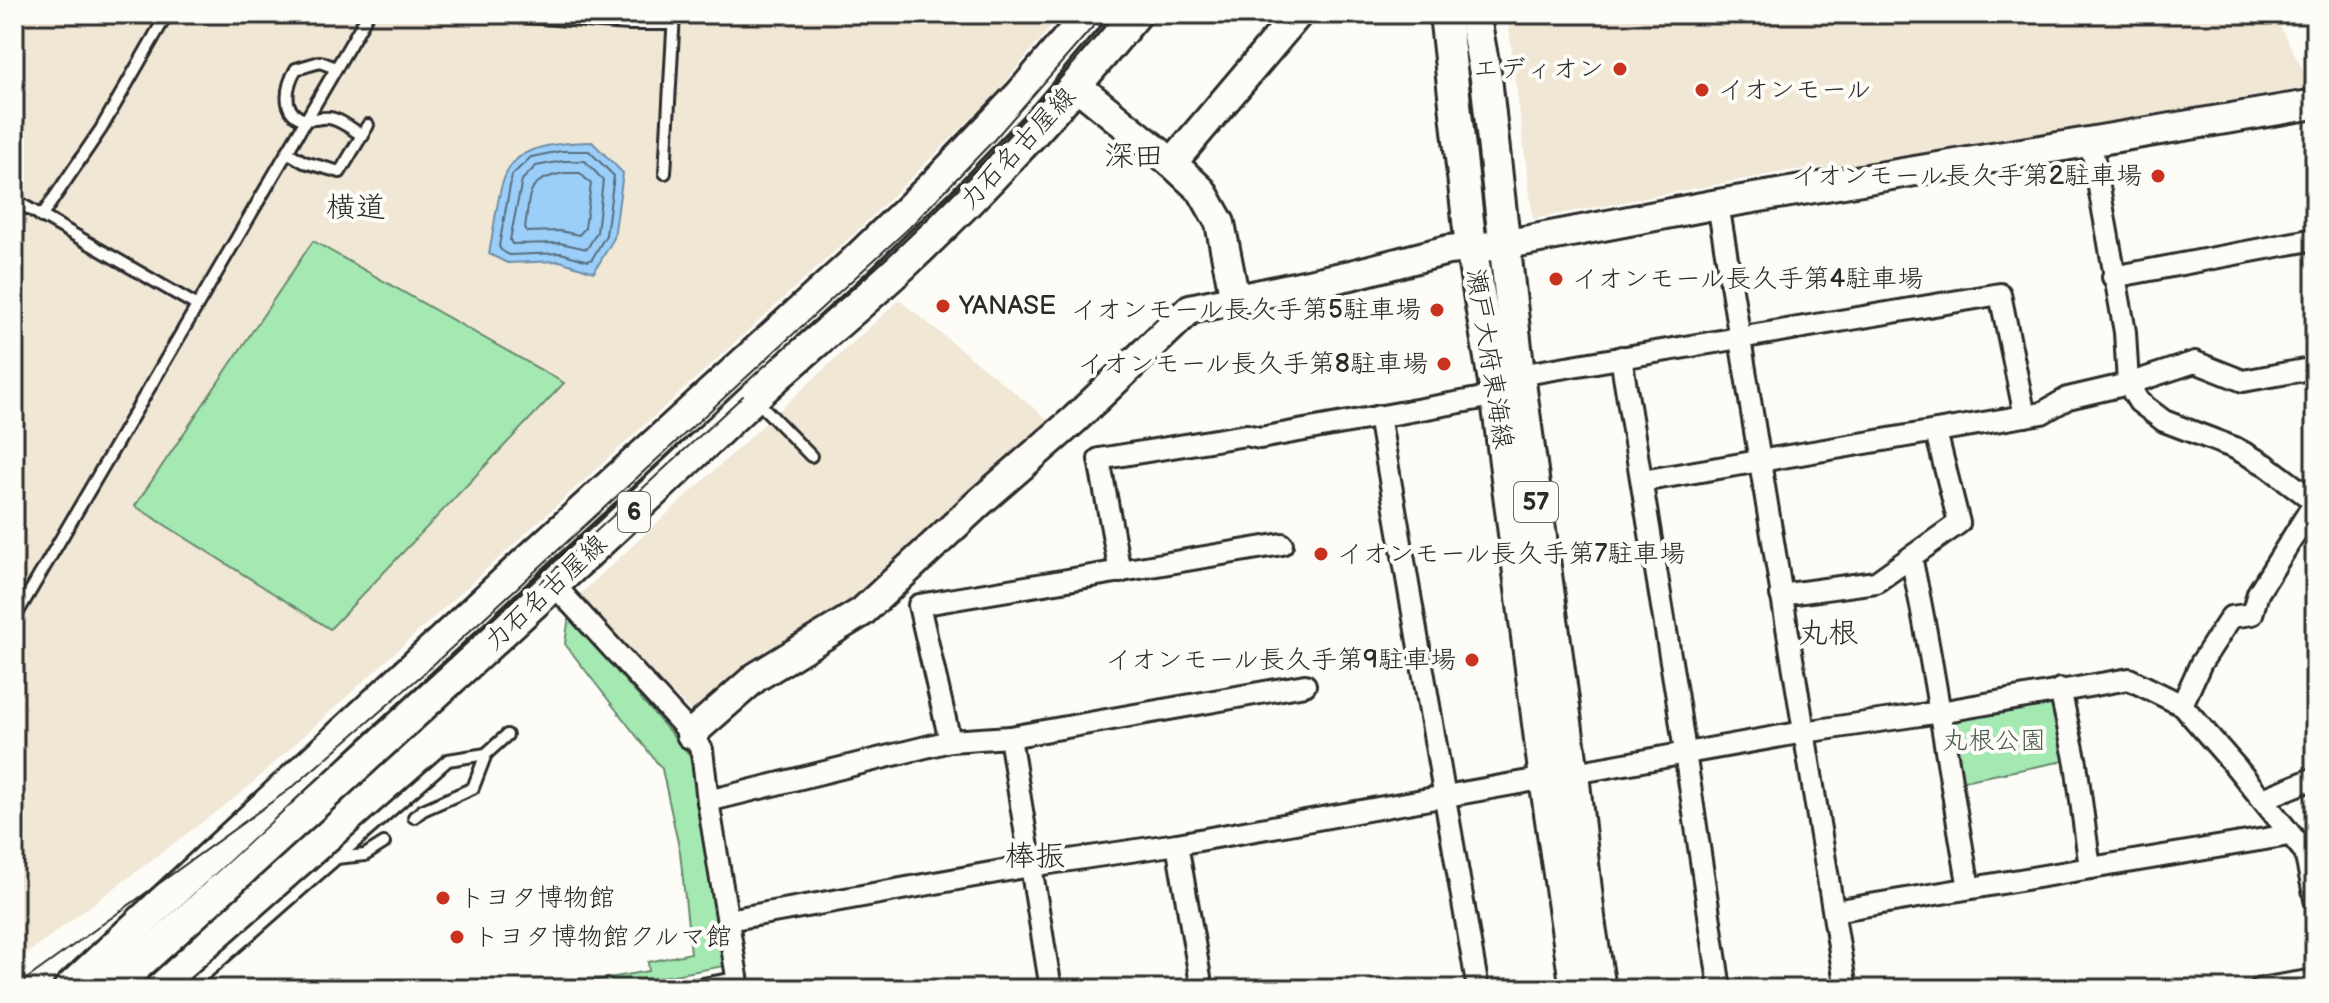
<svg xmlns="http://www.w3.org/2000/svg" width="2329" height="1003" font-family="'Balsamiq Sans','Klee One',sans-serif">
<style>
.built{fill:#f0e7d5}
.green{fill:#a4e8b2;stroke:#688a6e;stroke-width:2}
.water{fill:#9bcff9;stroke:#6e8da7;stroke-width:2}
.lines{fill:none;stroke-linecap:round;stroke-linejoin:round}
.shore{stroke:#586d7d;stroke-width:2}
.lane-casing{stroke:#2b2b2b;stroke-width:16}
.street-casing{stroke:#2b2b2b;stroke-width:26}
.secondary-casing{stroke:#2b2b2b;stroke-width:34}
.primary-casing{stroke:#2b2b2b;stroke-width:36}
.lane{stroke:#fdfcf7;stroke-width:10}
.street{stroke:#fdfcf7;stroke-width:20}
.secondary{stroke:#fdfcf7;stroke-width:28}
.primary{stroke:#fdfcf7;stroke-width:30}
.tram{stroke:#2b2b2b;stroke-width:2}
.poi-dot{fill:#c8321e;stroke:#fdfcf7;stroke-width:3}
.labels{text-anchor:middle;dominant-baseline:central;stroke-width:8;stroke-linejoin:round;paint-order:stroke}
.shield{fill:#fdfcf7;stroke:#6a6a68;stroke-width:2}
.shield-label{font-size:24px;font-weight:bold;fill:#2b2b2b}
.poi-label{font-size:26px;fill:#2b2b2b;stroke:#fdfcf7;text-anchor:start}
.street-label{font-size:26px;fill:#2b2b2b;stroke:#fdfcf7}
.park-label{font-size:26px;fill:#495a4d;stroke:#fdfcf7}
.quarter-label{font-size:30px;fill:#2b2b2b;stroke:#fdfcf7}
</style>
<rect width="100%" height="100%" fill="#fdfcf7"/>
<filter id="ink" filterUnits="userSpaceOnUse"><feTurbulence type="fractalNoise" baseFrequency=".0125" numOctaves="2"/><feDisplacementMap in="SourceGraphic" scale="16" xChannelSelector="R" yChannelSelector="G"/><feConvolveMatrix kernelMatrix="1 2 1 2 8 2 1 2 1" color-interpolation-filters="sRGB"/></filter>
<g filter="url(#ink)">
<g class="built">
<path d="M 14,14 L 1061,14 L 994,96 L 857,231 L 240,794 L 14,963 Z"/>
<path d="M 1507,14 L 2274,14 L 2311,86 L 1895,161 L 1787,171 L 1533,219 Z"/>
<path d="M 899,300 L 1050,421 L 867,583 L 849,601 L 760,654 L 691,712 L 577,597 Z"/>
</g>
<g class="green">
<path d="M 313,241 L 564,383 L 330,629 L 135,506 Z"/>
<path d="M 569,616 L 690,755 L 724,966 L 597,989 L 581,989 L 580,983 L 649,971 L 648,962 L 691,953 L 680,852 L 662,769 L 565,644 Z"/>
<path d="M 2058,697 L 2069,760 L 1958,782 L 1947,716 Z"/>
</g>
<path class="water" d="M 592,142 L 623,173 L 614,238 L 594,272 L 560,261 L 507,263 L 489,254 C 505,170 494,144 592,142 Z"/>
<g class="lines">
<g class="shore">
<path d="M 561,151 L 589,151 L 614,176 L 606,235 L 592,259 L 588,261 L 561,253 L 509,255 L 501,250 L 499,246 L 512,175 L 531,157 Z"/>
<path d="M 563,161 L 585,161 L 603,180 L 597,232 L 587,249 L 560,243 L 512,244 L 510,240 L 522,180 L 536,166 Z"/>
<path d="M 564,173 L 580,173 L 591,184 L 585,228 L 579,235 L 560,231 L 527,232 L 525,227 C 531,192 524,181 564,173 Z"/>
</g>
<g class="lane-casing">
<g id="lane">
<path d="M 480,14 L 629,24 L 673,24"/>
<path d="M 336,68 L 320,62 L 296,69 C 287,84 280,112 303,119 C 311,121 320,117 329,118 C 340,119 353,130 363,136"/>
<path d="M 287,152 L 304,162 L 340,172 L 368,125"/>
<path d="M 665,173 L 674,14"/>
<path d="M 14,200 L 196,305"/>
<path d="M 41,217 L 101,129 L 167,14"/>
<path d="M 756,400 L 811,456"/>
<path d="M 14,619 L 368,14"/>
<path d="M 414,817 L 423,810 L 473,788 L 486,754"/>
<path d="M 336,858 L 365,855 L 384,843"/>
<path d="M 188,989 L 448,760 L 486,754 L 507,735"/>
<path d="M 675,989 L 737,978"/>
</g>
</g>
<g class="street-casing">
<g id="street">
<path d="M 2091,143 L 2125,332 L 2128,384 L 2139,402 L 2164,421 L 2235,448 L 2266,465 L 2315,502 L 2258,593 L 2252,614 L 2231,617 L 2201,663 L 2182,705"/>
<path d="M 1718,204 L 1846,989"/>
<path d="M 2113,277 L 2315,239"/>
<path d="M 1621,357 L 1677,698 L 1720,989"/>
<path d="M 1519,375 L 2000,294 L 2025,416"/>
<path d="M 1379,416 L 1478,989"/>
<path d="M 1642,481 L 2042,413 L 2068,398 L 2128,384 L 2195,362 L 2243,381 L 2315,368"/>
<path d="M 1282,544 L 919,605 L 950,741 L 1010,737 L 1305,685"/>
<path d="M 1911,557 L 1959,523 L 1936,432"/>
<path d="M 1120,572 L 1099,459 L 1246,435 L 1260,438 L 1483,398 L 1497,399"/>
<path d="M 555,586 L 691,734 L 702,750 L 708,801 L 739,989"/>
<path d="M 1781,595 L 1876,582 L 1911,557 C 1935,666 1949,777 1969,888"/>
<path d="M 2060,689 L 2076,763 L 2090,868"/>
<path d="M 1010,737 L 1051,989"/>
<path d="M 2263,799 L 2315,778"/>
<path d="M 708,801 L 950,741"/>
<path d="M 1177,844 L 1202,989"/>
<path d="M 1834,911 L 2289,835"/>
<path d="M 728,920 L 1030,866 L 1177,844 L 1804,732 L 1940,712 L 2129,679 L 2182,705 L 2236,767 L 2305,852 L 2315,899"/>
<path d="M 2260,989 L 2315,980"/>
</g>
</g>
<g class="secondary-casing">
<g id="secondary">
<path d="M 1077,86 L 1172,163"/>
<path d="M 1235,300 L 1220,223 L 1202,191 L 1172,163 L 1298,14"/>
<path d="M 691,734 L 756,677 L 862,612 L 982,500 L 1074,420 L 1190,309 L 1351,275 L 1448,250 L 1503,245 L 1718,204 L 2315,104"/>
</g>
</g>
<g class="primary-casing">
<g id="primary">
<path d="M 1445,14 L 1471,247 L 1497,399 L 1545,779 L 1576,989"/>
<path d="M 1474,14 L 1486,78 L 1519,375 L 1573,774 L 1590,926 L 1600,989"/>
<path d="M 69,989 L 523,565 L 852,264 L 938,181 L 1021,94 L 1089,14"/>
<path d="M 111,989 C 326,794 540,600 750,401 C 800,354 854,311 904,264 C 987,186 1064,102 1136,14"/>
</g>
</g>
<use href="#lane" class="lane"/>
<use href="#street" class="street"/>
<use href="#secondary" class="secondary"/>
<use href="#primary" class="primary"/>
<g class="tram">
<path d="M 540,583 L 743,396"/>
<path d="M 14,988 L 294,786 L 422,675 L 909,228 L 993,141 L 1104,14"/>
</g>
</g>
</g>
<g class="poi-dot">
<circle cx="1620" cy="69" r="8"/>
<circle cx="1702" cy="90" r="8"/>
<circle cx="2158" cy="176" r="8"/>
<circle cx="1556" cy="279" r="8"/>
<circle cx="943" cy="306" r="8"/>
<circle cx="1437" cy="310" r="8"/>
<circle cx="1444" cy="364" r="8"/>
<circle cx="1321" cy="554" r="8"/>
<circle cx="1472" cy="660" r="8"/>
<circle cx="443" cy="898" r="8"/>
<circle cx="457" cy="937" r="8"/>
</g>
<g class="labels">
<g class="shield">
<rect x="1514" y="482" width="44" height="40" rx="6"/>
<rect x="618" y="492" width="32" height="40" rx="6"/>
</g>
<g class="shield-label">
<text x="1536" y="502">57</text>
<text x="634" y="512">6</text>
</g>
<g class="poi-label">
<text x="1604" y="69" text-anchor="end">エディオン</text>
<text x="1718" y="90">イオンモール</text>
<text x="2142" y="176" text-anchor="end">イオンモール長久手第2駐車場</text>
<text x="1572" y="279">イオンモール長久手第4駐車場</text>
<text x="959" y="306">YANASE</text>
<text x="1421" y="310" text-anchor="end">イオンモール長久手第5駐車場</text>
<text x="1428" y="364" text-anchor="end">イオンモール長久手第8駐車場</text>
<text x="1337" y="554">イオンモール長久手第7駐車場</text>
<text x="1456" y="660" text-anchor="end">イオンモール長久手第9駐車場</text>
<text x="459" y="898">トヨタ博物館</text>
<text x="473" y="937">トヨタ博物館クルマ館</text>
</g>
<g class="street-label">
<text transform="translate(1018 149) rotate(-47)">力石名古屋線</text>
<text transform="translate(1489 359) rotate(81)">瀬戸大府東海線</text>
<text transform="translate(546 593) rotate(-43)">力石名古屋線</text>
</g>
<g class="park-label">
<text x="1994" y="741">丸根公園</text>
</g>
<g class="quarter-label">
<text x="1134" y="157">深田</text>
<text x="356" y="208">横道</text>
<text x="1828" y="634">丸根</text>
<text x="1035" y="857">棒振</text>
</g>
</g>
<rect width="2329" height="1003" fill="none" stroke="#fdfcf7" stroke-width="48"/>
<rect x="24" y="24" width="2281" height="955" fill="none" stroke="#2b2b2b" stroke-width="3" filter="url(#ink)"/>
</svg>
